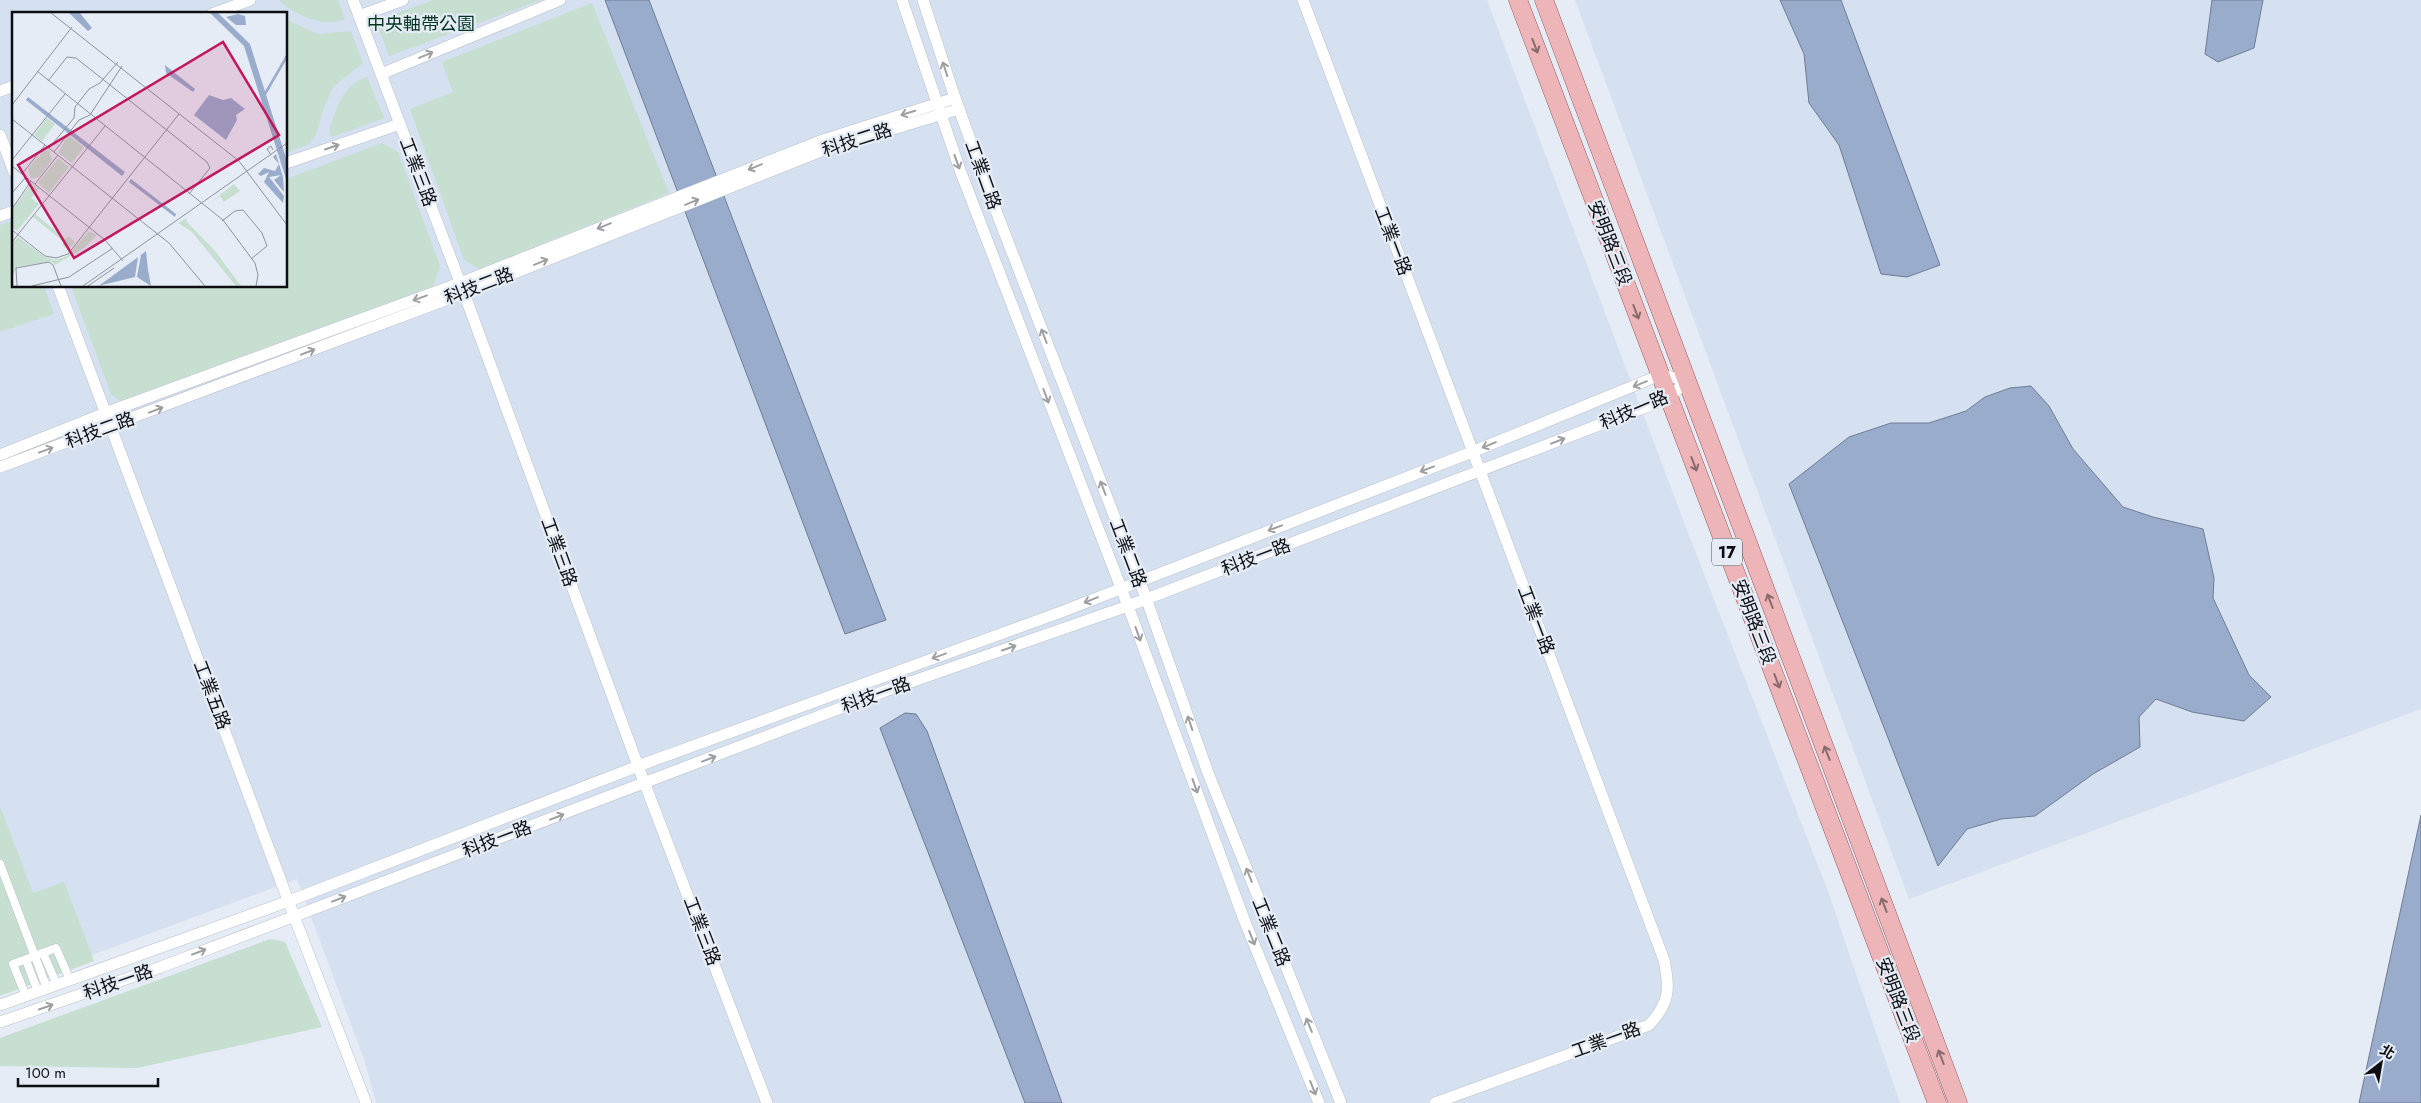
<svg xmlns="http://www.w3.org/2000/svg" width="2421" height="1103" font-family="Jost,'Noto Sans TC',sans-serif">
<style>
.built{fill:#d5e0f0;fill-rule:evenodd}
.green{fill:#c6dfd1}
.water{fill:#9aaccc;stroke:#6f7d94}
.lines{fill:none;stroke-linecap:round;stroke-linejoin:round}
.pedestrian-casing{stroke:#b9c0c9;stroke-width:9}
.minor-casing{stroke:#b9c0c9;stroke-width:12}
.primary-casing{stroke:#965a5e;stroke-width:19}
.pedestrian{stroke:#fff;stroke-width:8}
.minor{stroke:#fff;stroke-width:11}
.primary{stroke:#edb5b7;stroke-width:18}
.oneway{stroke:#886a6c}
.oneway2{stroke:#9e9fa0}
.labels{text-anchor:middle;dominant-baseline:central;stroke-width:4.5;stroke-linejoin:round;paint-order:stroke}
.shield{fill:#e5ecf5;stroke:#4d5155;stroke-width:1}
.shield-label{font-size:16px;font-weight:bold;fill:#0c0e11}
.park-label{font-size:18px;fill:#003420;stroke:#e5ecf5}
.street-label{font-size:18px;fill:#0c0e11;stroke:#e5ecf5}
.inset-river{fill:none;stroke:#9aaccc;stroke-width:2.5}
.inset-road{fill:none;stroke:#8e939a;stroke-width:1}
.view{fill:#c2185b;fill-opacity:0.15;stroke:#c2185b;stroke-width:2.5}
.inset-edge{fill:none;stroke:#0c0e11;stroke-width:2.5}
</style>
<rect width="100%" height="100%" fill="#e5ecf5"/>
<g class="built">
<path d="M 0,0 L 1487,0 L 1690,538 L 1829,894 L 1900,1103 L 376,1103 L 365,1062 L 297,879 L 0,989 ZM 14,14 L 286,14 L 286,286 L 14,286 Z"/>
<path d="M 1575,0 L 2421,0 L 2421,709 L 1909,899 Z"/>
</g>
<g class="green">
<path d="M 279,0 L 338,0 L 345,19 C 323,28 296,16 279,0 Z"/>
<path d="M 433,0 L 541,0 L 389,56 L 376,21 Z"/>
<path d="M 592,3 L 669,193 L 479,269 L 464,260 L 410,109 L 453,92 L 442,62 Z"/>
<path d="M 286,19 L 318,34 L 351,31 L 363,63 L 333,87 L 323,110 L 316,135 L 309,144 L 286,153 Z"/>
<path d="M 367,77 L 384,118 L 332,137 L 329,132 C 336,109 342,85 367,77 Z"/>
<path d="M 382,143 L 398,152 L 440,266 L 433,286 L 120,401 L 111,394 L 71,286 L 286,286 L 286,179 Z"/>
<path d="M 8,222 L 14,224 L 14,286 L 44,286 L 54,314 L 0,332 L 0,225 Z"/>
<path d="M 0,806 L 33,893 L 64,882 L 94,961 L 0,996 Z"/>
<path d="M 270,939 L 285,942 L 322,1027 L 137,1068 L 0,1066 L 0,1038 Z"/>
</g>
<g class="water">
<path d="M 605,0 L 649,0 L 886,620 L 845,634 Z"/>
<path d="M 1780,0 L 1841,0 L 1940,265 L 1907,277 L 1881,274 L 1839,145 L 1809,103 L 1804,54 Z"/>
<path d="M 2212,0 L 2263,0 L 2254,48 L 2218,62 L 2205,54 Z"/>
<path d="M 2031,386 L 2049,406 L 2073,449 L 2123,507 L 2153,517 L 2203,529 L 2214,578 L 2213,598 L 2249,675 L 2271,697 L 2244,721 L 2192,712 L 2156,699 L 2139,717 L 2140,747 L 2093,774 L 2035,816 L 2001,819 L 1967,829 L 1938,866 L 1789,484 L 1849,437 L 1891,423 L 1929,423 L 1966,411 L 1985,397 L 2010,388 Z"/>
<path d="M 905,713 L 916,714 L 927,731 L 1062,1103 L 1025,1103 L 880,728 Z"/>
<path d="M 2421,815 L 2421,1103 L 2359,1103 Z"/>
</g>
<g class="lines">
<g class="pedestrian-casing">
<g id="pedestrian">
<path d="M 0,864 L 45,983"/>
<path d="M 43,953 L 57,985"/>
<path d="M 26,960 L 38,992"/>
<path d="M 26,996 L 13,964 L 56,948 L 70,980"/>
</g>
</g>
<g class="minor-casing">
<g id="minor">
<path d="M 353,0 L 464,293 L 638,766 L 767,1103"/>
<path d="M 902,0 L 960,170 L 1128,606 L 1245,922 L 1319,1103"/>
<path d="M 923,0 L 955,98 L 998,216 L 1146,598 L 1208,773 L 1341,1103"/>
<path d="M 1303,0 L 1664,960 C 1670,988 1670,1003 1649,1025 L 1435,1103"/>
<path d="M 212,14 L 250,0"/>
<path d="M 359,16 L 403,0"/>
<path d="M 381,74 L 560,0"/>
<path d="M 0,91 L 14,86"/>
<path d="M 0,135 L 14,172"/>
<path d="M 286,163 L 400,124"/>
<path d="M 0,216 L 14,211"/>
<path d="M 58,286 L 294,916 L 366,1103"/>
<path d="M 0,455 L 105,413 L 460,283 L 820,141 L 955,98"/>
<path d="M 0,467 L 464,293 L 824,150 L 959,109"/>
<path d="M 0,1005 L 289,901 L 638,766 L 1061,612 L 1472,452 L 1660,375 L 1687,380"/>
<path d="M 0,1022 L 161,967 L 885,691 L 1128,606 L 1669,398 L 1687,380"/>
</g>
</g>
<g class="primary-casing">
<g id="primary">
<path d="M 1518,0 L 1937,1103"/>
<path d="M 1544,0 L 1958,1103"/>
</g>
</g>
<use href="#pedestrian" class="pedestrian"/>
<use href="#minor" class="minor"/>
<use href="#primary" class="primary"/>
</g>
<defs><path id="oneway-shaft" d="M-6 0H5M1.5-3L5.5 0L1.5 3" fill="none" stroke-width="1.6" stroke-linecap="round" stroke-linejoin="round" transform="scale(1.25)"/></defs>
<g class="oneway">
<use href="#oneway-shaft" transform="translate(1535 46) rotate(69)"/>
<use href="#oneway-shaft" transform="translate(1636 312) rotate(69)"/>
<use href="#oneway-shaft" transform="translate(1694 464) rotate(69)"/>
<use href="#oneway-shaft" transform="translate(1770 601) rotate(-111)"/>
<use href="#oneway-shaft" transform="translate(1777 681) rotate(69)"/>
<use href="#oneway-shaft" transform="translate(1827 753) rotate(-111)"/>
<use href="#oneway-shaft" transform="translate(1884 905) rotate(-111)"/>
<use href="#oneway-shaft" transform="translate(1941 1057) rotate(-111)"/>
</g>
<g class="oneway2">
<use href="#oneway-shaft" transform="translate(426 55) rotate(-23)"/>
<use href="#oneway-shaft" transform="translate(945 69) rotate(-108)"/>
<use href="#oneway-shaft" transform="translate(908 113) rotate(163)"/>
<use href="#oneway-shaft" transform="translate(332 147) rotate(-19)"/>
<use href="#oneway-shaft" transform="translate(957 162) rotate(70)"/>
<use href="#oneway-shaft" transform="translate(755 167) rotate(158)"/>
<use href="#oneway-shaft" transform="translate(692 202) rotate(-22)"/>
<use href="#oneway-shaft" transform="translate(604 226) rotate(158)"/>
<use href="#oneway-shaft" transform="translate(541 262) rotate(-22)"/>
<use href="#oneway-shaft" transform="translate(420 298) rotate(160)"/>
<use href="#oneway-shaft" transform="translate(1044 336) rotate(-111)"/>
<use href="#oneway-shaft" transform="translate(308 352) rotate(-21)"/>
<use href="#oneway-shaft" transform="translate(1640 384) rotate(158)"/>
<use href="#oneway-shaft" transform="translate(1046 396) rotate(69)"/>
<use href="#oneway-shaft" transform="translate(156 410) rotate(-21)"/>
<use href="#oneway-shaft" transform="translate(1558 441) rotate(-21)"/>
<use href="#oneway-shaft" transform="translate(1489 445) rotate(158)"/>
<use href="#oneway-shaft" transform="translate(46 450) rotate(-20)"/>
<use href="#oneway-shaft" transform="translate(1427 469) rotate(159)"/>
<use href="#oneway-shaft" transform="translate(1103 488) rotate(-111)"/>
<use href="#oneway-shaft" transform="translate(1275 528) rotate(159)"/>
<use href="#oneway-shaft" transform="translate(1091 600) rotate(158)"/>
<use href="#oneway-shaft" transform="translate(1138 634) rotate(70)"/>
<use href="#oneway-shaft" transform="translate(1009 648) rotate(-19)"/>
<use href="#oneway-shaft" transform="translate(939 656) rotate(160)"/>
<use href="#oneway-shaft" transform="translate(1190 723) rotate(-109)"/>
<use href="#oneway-shaft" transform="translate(709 759) rotate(-21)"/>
<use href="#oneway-shaft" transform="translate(1195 786) rotate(70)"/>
<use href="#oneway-shaft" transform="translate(557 817) rotate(-21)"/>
<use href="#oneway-shaft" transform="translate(1249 875) rotate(-112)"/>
<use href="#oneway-shaft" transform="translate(339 899) rotate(-21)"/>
<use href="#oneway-shaft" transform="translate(1252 938) rotate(68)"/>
<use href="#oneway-shaft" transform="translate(199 952) rotate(-21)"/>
<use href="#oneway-shaft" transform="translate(46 1007) rotate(-19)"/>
<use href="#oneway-shaft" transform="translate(1309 1025) rotate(-112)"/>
<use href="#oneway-shaft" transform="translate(1313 1088) rotate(68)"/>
</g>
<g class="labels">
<rect class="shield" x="1712" y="538.5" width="30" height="27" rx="4"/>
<g class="shield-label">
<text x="1727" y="552">17</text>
</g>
<g class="park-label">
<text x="421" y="24">中央軸帶公園</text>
</g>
<g class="street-label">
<text transform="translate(857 140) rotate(-18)">科技二路</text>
<text transform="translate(418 172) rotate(69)">工業三路</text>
<text transform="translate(983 175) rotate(70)">工業二路</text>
<text transform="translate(1393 241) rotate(69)">工業一路</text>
<text transform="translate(1610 243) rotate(69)">安明路三段</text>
<text transform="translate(479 286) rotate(-21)">科技二路</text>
<text transform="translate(1634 410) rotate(-23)">科技一路</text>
<text transform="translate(100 430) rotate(-20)">科技二路</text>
<text transform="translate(559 552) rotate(70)">工業三路</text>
<text transform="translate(1128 553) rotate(69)">工業二路</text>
<text transform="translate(1256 557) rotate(-21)">科技一路</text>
<text transform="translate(1536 620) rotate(69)">工業一路</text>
<text transform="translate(1754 622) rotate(69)">安明路三段</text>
<text transform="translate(212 695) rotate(69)">工業五路</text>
<text transform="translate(876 695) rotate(-20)">科技一路</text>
<text transform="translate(497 839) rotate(-21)">科技一路</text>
<text transform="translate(702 931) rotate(69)">工業三路</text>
<text transform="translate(1271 932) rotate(68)">工業二路</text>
<text transform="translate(118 982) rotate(-19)">科技一路</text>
<text transform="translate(1898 1000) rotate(69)">安明路三段</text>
<text transform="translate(1606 1040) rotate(-20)">工業一路</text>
</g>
</g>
<g transform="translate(12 12)">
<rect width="275" height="275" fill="#e5ecf5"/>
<path d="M 35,106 L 43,112 L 30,129 L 22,123 ZM 56,123 L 72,135 L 60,151 L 46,141 ZM 37,138 L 40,148 L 27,165 L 19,167 L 16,157 L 30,140 ZM 46,146 L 57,155 L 37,181 L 26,171 ZM 19,171 L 27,177 L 19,186 L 27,192 L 5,219 L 0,215 L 0,199 ZM 222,172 L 228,179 L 212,190 L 208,184 L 195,193 ZM 23,202 L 54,227 L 56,224 L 63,230 L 56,238 L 50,233 L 52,230 L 21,205 ZM 174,206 L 175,210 L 203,239 L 229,274 L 224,274 L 180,220 L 166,211 ZM 77,219 L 85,223 L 72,236 L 43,253 L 39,249 L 5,255 L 0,266 L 0,231 L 6,225 L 33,245 L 43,248 L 55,244 Z" fill="#c6dfd1"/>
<path d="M 57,1 L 68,1 L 80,16 L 76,19 ZM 198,1 L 206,1 L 238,32 L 275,149 L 275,178 L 274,167 L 232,34 ZM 226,2 L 233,4 L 234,13 L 224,13 L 214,5 ZM 153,53 L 183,77 L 181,80 L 154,61 ZM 197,83 L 211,88 L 219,86 L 233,97 L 224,103 L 225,108 L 214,128 L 182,103 ZM 16,85 L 113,160 L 110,164 L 14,88 ZM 264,142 L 271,165 L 272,180 L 262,168 L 269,163 L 257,165 L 272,184 L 271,191 L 252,170 L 257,160 L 249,164 L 246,162 L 252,156 L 263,159 L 267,152 L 261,145 ZM 119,167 L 164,202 L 163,205 L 117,170 ZM 134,239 L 136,258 L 139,274 L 125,265 L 129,243 ZM 126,245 L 123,265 L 86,274 L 88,273 Z" fill="#9aaccc"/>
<path class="inset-river" d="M 253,82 L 275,44"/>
<path class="inset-road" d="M 39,1 L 227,149 L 275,213M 25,59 L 211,208 L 243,251 L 246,263 L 244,274M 36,69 L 55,45 L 64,46 L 195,150 L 198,156 L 177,182M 0,93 L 60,15M 0,107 L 157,231 L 193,274M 37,136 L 62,106 L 63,95 L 77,77 L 88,71 L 106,50M 42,140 L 67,108 L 78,103 L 110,54M 259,143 L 255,137 L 259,134 L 261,138M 0,148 L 53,82M 0,154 L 93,228 L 111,249M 10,162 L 33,133M 23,172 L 46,143M 0,181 L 14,165M 0,197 L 19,169M 210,209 L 223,199 L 231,198 L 250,221 L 255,234 L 239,247M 0,218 L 33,244 L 44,246 L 56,242 L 167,102M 0,230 L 93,114M 5,274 L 4,256 L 37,250 L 41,253 L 49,274M 20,274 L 57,265 L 101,236M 71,274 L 275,131M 76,274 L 102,256"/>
<path class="view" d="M 211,30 L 267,123 L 62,246 L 6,153 Z"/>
<rect width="275" height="275" class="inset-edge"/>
</g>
<g transform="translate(2381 1063) rotate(31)" stroke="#e5ecf5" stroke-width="4" paint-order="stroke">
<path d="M0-4L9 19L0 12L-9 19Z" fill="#0c0e11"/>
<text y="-8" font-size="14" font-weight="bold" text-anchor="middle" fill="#0c0e11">北</text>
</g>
<path d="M18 1078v8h140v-8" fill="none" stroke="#0c0e11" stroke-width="2.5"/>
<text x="25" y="1078" font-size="15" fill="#0c0e11" stroke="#e5ecf5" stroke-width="4" paint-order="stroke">100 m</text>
</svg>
